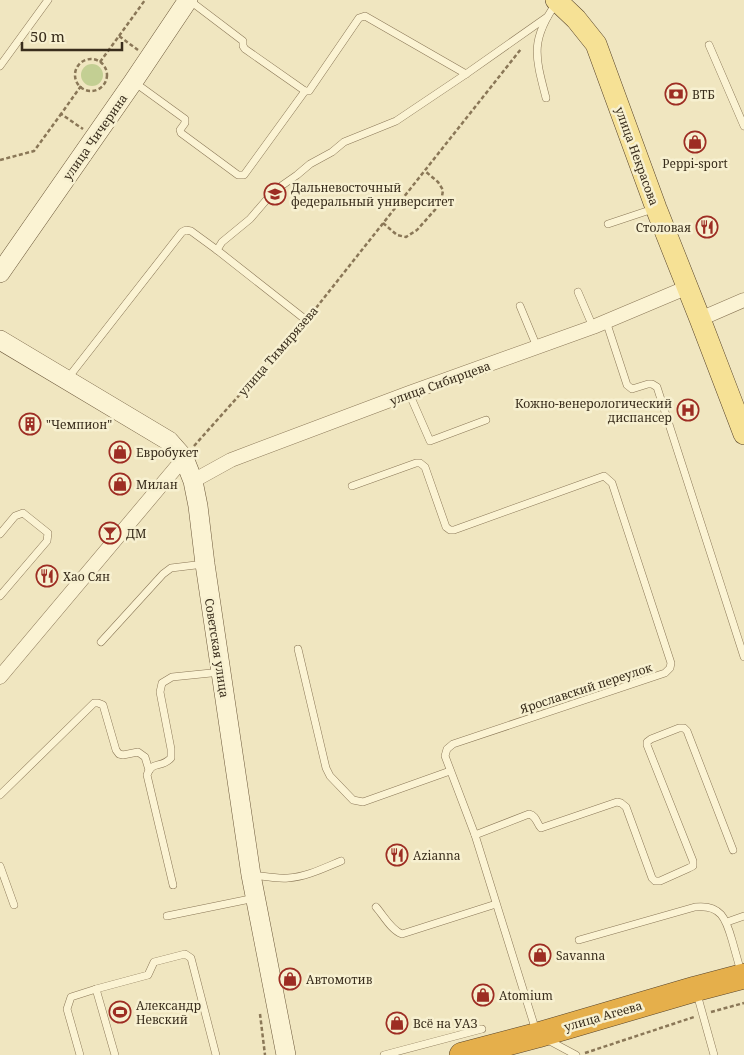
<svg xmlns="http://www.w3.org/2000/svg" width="744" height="1055" font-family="'Noto Serif',serif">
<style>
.green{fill:#c3cf93}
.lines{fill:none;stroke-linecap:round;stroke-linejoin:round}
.lane-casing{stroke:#8a7757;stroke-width:8}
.street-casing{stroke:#8a7757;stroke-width:15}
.secondary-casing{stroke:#6c583a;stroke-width:20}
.primary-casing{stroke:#58442b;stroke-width:22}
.highway-casing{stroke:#58442b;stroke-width:26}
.path{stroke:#8a7757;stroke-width:2.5;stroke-dasharray:4 2.5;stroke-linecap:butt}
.lane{stroke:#fbf3d3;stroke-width:7}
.street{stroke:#fbf3d3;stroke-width:14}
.secondary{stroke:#fbf3d3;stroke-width:19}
.primary{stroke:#f6e195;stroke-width:21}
.highway{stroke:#e5af4b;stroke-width:25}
.labels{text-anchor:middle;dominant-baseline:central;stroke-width:5;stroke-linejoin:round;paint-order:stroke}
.poi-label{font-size:12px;fill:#392d1c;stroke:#f7f0d0;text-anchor:start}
.street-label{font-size:12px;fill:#392d1c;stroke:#f7f0d0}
</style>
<rect width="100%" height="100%" fill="#f0e6c0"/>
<circle class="green" cx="92" cy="75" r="11"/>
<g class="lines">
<g class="lane-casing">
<g id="lane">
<path d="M 189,0 L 243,41 L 243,46 L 245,49 L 305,91 L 309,91 L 359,18 L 365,16 L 466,74"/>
<path d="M 709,45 L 744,126"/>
<path d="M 0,66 L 48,0"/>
<path d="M 134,82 L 185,119 L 185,123 L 180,130 L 181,133 L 238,175 L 244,175 L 305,91"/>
<path d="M 546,98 C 535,56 530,40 557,2"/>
<path d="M 608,224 L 653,209"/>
<path d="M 578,292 L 593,327"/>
<path d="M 520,306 L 537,347"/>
<path d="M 306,320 L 217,250 L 222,242 L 250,219 L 274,191 L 297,175 L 310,164 L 332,152 L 344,142 L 396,121 L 466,74 L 547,17"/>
<path d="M 606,321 L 627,385 L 632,389 L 648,384 L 652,384 L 657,387 L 744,657"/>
<path d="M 68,378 L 182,232 L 186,230 L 191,231 L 217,250"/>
<path d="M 409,393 L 430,441 L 486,420"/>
<path d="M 352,486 L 416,463 L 420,463 L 425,467 L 446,527 L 450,530 L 454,530 L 604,476 L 612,483 L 671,663 L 670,668 L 665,673 L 453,744 L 447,749 L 445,756 L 475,835 L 536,1031"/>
<path d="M 0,534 L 15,516 L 23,513 L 48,533 L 47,541 L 0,596"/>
<path d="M 101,642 L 163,574 L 171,568 L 204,564"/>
<path d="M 298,649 L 326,768 L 330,776 L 353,800 L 363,802 L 450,771"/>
<path d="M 0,795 L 94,703 L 98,703 L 103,705 L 116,750 L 119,754 L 123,755 L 138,752 L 145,757 L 149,770"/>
<path d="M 475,835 L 529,814 C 537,816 536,823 541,828 L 617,802 L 621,803 L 626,807 L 652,878 L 655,881 L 660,881 L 689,868 L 693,866 L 693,861 L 647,745 L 647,742 L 651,739 L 679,728 L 684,728 L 687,731 L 733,850"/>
<path d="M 0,866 L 14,905"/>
<path d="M 252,875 C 263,876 276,879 288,878 C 306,877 324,868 341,861"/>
<path d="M 173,885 L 147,775 C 152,760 161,769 171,758 L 171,749 L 160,692 L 162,683 L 172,677 L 221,672"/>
<path d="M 376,907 C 384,916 391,930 402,934 L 496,904"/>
<path d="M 167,916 L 255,898"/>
<path d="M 727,922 L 744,916"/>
<path d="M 579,940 L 695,907 C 721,904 726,919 732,940 C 735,951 738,961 741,972"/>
<path d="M 96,989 L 148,975 L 154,962 L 185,954 L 191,958 L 216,1055"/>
<path d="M 697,994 L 714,1055"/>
<path d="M 546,1039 L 576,1055"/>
<path d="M 80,1055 L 67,1009 L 71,997 L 96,989 L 115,1055"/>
<path d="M 384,1055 L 482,1029"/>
</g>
</g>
<g class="street-casing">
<g id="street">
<path d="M 700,319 L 744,300"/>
<path d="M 193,481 L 231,460 L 409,393 L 593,327 L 688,287"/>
<path d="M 0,677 L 184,458"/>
</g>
</g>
<g class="secondary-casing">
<g id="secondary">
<path d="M 0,273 L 133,82 L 188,0"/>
<path d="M 0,340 L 169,441 L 184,458 L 193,481 L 198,506 L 205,564 L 251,875 L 286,1055"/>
</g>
</g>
<g class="primary-casing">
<path id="primary" d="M 556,0 L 576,19 L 596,44 L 656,208 L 700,319 L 744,434"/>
</g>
<g class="highway-casing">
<path id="highway" d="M 462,1055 L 538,1035 L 695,989 L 744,976"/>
</g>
<g class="path">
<path d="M 119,36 L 145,0"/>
<circle cx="91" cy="75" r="16"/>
<path d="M 100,62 L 119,36 L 138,50"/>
<path d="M 81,86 L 61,114 L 83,129"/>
<path d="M 0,160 L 34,151 L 61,114"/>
<path d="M 383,223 L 397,235 L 406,237 L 417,230 L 441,203 L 443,190 L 438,182 L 425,171"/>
<path d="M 312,313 L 521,49"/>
<path d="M 194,446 L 300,327"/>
<path d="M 711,1012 L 744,1003"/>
<path d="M 260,1014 L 265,1055"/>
<path d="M 585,1053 L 694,1017"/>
</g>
<use href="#lane" class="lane"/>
<use href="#street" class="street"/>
<use href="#secondary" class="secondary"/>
<use href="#primary" class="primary"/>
<use href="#highway" class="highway"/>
</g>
<defs>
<g id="bank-ring" transform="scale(1.125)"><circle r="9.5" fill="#f7f0d0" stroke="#9d2d23" stroke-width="1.5"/><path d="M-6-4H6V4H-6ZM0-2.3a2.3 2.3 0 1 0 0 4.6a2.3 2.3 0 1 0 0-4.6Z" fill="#9d2d23"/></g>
<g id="shop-ring" transform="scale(1.125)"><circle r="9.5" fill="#f7f0d0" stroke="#9d2d23" stroke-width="1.5"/><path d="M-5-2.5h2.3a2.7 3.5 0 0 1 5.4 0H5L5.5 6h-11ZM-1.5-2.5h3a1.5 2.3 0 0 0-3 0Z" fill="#9d2d23"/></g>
<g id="university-ring" transform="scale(1.125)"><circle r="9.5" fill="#f7f0d0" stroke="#9d2d23" stroke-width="1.5"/><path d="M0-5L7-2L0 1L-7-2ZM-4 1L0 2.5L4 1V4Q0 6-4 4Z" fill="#9d2d23"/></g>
<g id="restaurant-ring" transform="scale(1.125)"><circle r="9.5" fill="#f7f0d0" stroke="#9d2d23" stroke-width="1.5"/><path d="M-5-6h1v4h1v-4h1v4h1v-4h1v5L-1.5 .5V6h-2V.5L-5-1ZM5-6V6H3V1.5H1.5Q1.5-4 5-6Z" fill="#9d2d23"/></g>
<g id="hospital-ring" transform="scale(1.125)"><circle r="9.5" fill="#f7f0d0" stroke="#9d2d23" stroke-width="1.5"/><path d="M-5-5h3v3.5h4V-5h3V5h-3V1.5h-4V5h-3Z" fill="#9d2d23"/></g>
<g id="building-ring" transform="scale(1.125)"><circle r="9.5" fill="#f7f0d0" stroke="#9d2d23" stroke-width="1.5"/><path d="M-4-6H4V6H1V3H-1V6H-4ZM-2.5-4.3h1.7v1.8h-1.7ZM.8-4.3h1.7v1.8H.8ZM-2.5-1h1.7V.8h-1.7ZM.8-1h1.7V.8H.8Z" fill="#9d2d23"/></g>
<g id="bar-ring" transform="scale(1.125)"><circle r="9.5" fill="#f7f0d0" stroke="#9d2d23" stroke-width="1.5"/><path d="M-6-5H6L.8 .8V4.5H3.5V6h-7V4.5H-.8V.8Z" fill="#9d2d23"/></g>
<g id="stadium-ring" transform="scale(1.125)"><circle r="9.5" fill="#f7f0d0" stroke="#9d2d23" stroke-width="1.5"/><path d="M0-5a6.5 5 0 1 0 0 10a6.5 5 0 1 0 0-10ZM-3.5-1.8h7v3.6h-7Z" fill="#9d2d23"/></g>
</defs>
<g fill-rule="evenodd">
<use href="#bank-ring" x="676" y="94"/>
<use href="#shop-ring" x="695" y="142"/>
<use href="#university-ring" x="275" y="194"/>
<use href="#restaurant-ring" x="707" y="227"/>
<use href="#hospital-ring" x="688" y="410"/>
<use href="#building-ring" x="30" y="424"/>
<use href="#shop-ring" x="120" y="452"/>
<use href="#shop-ring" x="120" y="484"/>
<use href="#bar-ring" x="110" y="533"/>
<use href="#restaurant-ring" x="47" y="576"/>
<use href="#restaurant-ring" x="397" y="855"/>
<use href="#shop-ring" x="540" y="955"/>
<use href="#shop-ring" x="290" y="979"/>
<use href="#shop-ring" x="483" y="995"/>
<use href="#stadium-ring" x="120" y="1012"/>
<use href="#shop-ring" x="397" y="1023"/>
</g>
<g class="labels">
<g class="poi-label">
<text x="692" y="94">ВТБ</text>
<text x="695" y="163" text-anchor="middle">Peppi-sport</text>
<text x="291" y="187">Дальневосточный<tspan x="291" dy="14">федеральный университет</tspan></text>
<text x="691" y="227" text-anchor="end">Столовая</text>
<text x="672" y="403" text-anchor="end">Кожно-венерологический<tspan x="672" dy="14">диспансер</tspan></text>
<text x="46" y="424">"Чемпион"</text>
<text x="136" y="452">Евробукет</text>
<text x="136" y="484">Милан</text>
<text x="126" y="533">ДМ</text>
<text x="63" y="576">Хао Сян</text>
<text x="413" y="855">Azianna</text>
<text x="556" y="955">Savanna</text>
<text x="306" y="979">Автомотив</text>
<text x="499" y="995">Atomium</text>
<text x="136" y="1005">Александр<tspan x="136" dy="14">Невский</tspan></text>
<text x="413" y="1023">Всё на УАЗ</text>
</g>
<g class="street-label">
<text transform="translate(95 137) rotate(-55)">улица Чичерина</text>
<text transform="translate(637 156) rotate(70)">улица Некрасова</text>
<text transform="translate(278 351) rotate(-49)">улица Тимирязева</text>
<text transform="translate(440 383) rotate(-20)">улица Сибирцева</text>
<text transform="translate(217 648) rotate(81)">Советская улица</text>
<text transform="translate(586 688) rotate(-18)">Ярославский переулок</text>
<text transform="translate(603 1016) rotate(-16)">улица Агеева</text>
</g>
</g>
<path d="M22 42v8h100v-8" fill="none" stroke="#392d1c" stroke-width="2.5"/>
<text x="30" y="42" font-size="15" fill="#392d1c" stroke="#f7f0d0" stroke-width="4" paint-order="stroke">50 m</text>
</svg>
